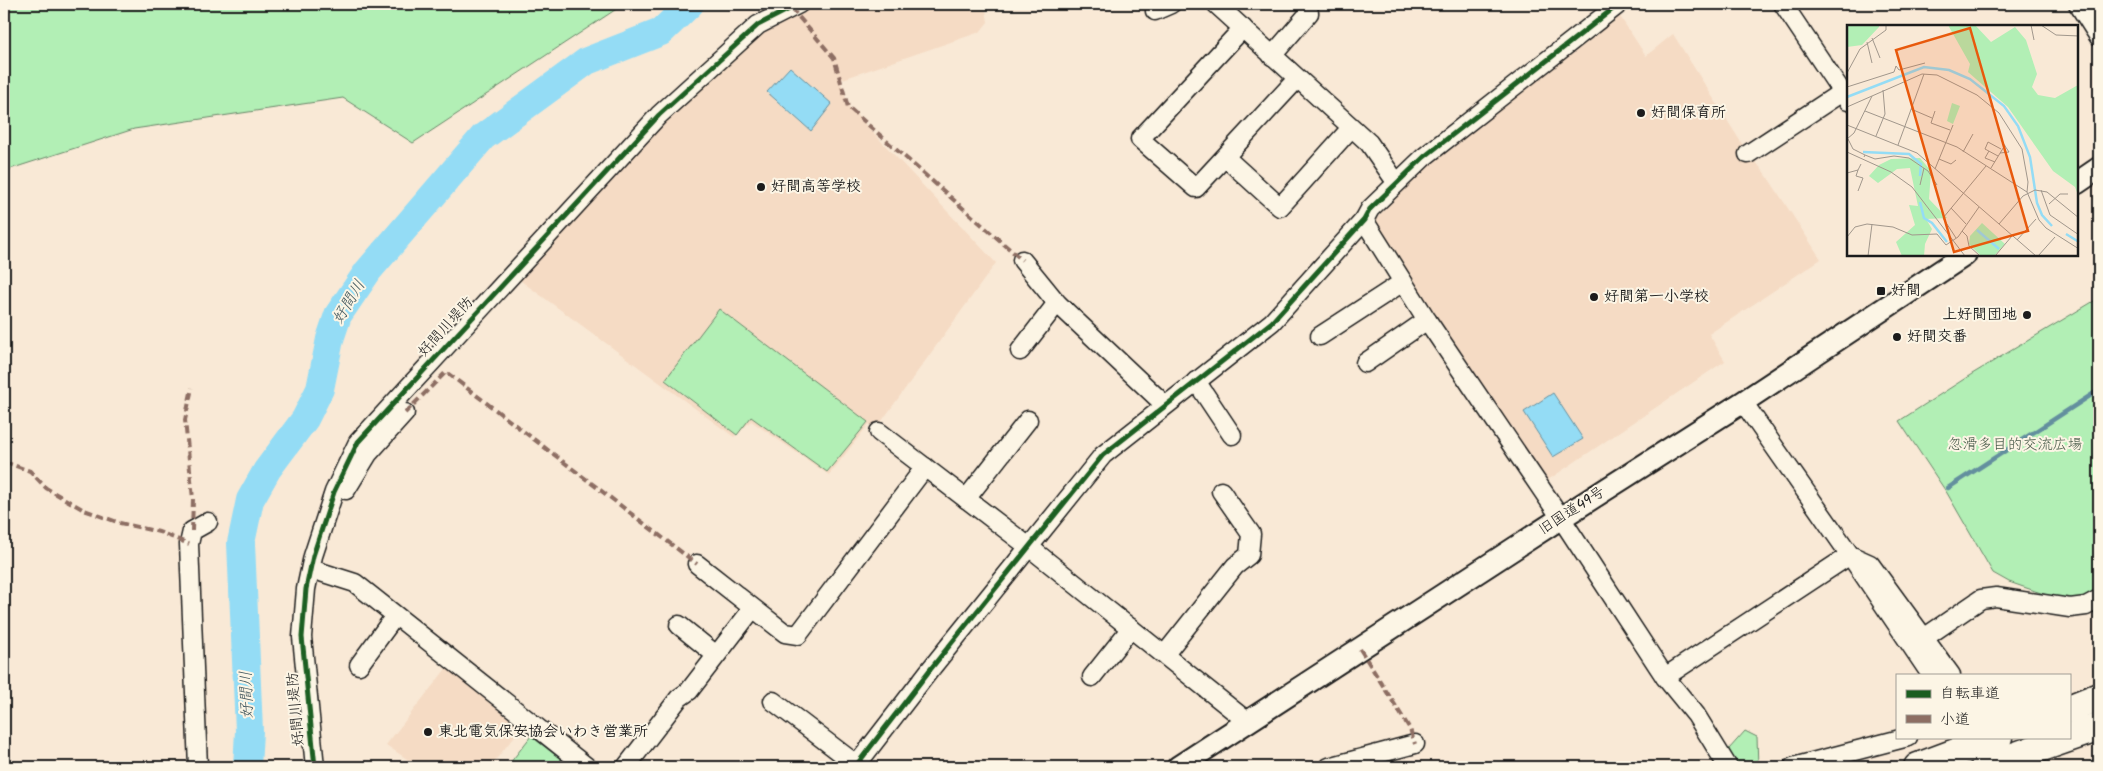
<svg xmlns="http://www.w3.org/2000/svg" width="2103" height="771" font-family="Kalam,'Klee One',sans-serif">
<style>
.built{fill:#f5dbc4}
.green{fill:#b2efb5;stroke:#678668}
.water{fill:#94dcf5;stroke:#648f9e}
.lines{fill:none;stroke-linecap:round;stroke-linejoin:round}
.stream{stroke:#648f9e;stroke-width:4.5}
.river{stroke:#94dcf5;stroke-width:28}
.minor-casing{stroke:#1c1c1c;stroke-width:21}
.tertiary-casing{stroke:#1c1c1c;stroke-width:25}
.trunk-casing{stroke:#1c1c1c;stroke-width:31}
.minor{stroke:#fcf5e5;stroke-width:18}
.tertiary{stroke:#fcf5e5;stroke-width:21}
.trunk{stroke:#fcf5e5;stroke-width:28}
.quiet{stroke:#8d6e63;stroke-width:4;stroke-dasharray:8 4;stroke-linecap:butt}
.cycleway-casing{stroke:#fcf5e5;stroke-width:8}
.cycleway{stroke:#1b5e20;stroke-width:5}
.poi-dot{fill:#1c1c1c;stroke:#fcf5e5;stroke-width:2}
.labels{text-anchor:middle;dominant-baseline:central;stroke-width:4;stroke-linejoin:round;paint-order:stroke}
.poi-label{font-size:15px;font-weight:bold;fill:#1c1c1c;stroke:#fcf5e5;text-anchor:start}
.street-label{font-size:15px;fill:#1c1c1c;stroke:#fcf5e5}
.park-label{font-size:15px;fill:#495b4a;stroke:#fcf5e5}
.water-label{font-size:16px;font-style:italic;fill:#40565d;stroke:#fcf5e5}
.inset-river{fill:none;stroke:#94dcf5;stroke-width:2.5}
.inset-road{fill:none;stroke:#a1978c;stroke-width:1}
.view{fill:#e8590c;fill-opacity:0.15;stroke:#e8590c;stroke-width:2.5}
.inset-edge{fill:none;stroke:#1c1c1c;stroke-width:2.5}
</style>
<rect width="100%" height="100%" fill="#f9e9d6"/>
<filter id="ink" filterUnits="userSpaceOnUse"><feTurbulence type="fractalNoise" baseFrequency=".02" numOctaves="2"/><feDisplacementMap in="SourceGraphic" scale="10" xChannelSelector="R" yChannelSelector="G"/><feConvolveMatrix kernelMatrix="1 2 1 2 8 2 1 2 1" color-interpolation-filters="sRGB"/></filter>
<g filter="url(#ink)">
<g class="built">
<path d="M 800,4 L 985,4 L 988,22 L 980,32 L 840,80 L 849,107 L 996,263 L 876,429 L 869,424 L 829,475 L 751,421 L 734,437 L 517,278 L 663,111 L 758,25 Z"/>
<path d="M 1619,15 L 1646,56 L 1673,34 L 1744,147 L 1767,176 L 1821,259 L 1709,334 L 1725,361 L 1542,484 L 1374,221 L 1433,158 L 1584,45 Z"/>
<path d="M 449,665 L 504,707 L 501,711 L 521,728 L 490,767 L 419,767 L 386,745 Z"/>
</g>
<g class="green">
<path d="M 4,4 L 624,4 L 413,143 L 343,98 L 134,129 L 4,171 Z"/>
<path d="M 2099,298 L 2099,591 L 2092,596 L 2064,601 L 2009,582 L 1993,573 L 1947,493 L 1899,421 L 1972,374 Z"/>
<path d="M 719,309 L 868,422 L 827,472 L 751,417 L 737,435 L 665,380 Z"/>
<path d="M 1745,731 L 1757,737 L 1758,767 L 1713,767 Z"/>
<path d="M 531,736 L 568,765 L 567,767 L 507,767 Z"/>
</g>
<g class="water">
<path d="M 790,67 L 832,104 L 811,131 L 767,92 Z"/>
<path d="M 1553,393 L 1583,439 L 1553,457 L 1524,412 Z"/>
</g>
<g class="lines">
<g class="stream">
<path d="M 1948,488 L 2099,390"/>
<path d="M 2083,767 L 2099,760"/>
</g>
<path class="river" d="M 247,767 L 249,731 L 241,543 L 250,500 L 267,470 L 305,419 L 320,389 L 330,339 L 338,315 L 368,271 L 483,137 L 587,61 L 661,32 L 690,4"/>
<g class="minor-casing">
<g id="minor">
<path d="M 1216,4 L 1369,143 L 1396,182"/>
<path d="M 1783,4 L 1848,101"/>
<path d="M 2078,4 L 2099,37"/>
<path d="M 1155,11 L 1171,4"/>
<path d="M 2084,13 L 2098,4"/>
<path d="M 1243,28 L 1140,139 L 1196,188 L 1297,79"/>
<path d="M 1272,56 L 1309,13 L 1307,4"/>
<path d="M 1748,154 L 1842,92"/>
<path d="M 1226,158 L 1280,207 L 1351,128"/>
<path d="M 1364,220 L 1427,320 L 1561,518 L 1665,677 L 1696,715 L 1728,767"/>
<path d="M 1022,260 L 1057,303 L 1165,405"/>
<path d="M 1320,336 L 1403,282"/>
<path d="M 1020,351 L 1057,303"/>
<path d="M 1365,363 L 1427,320"/>
<path d="M 1196,381 L 1232,435"/>
<path d="M 1743,402 L 1850,555 L 1870,564 L 1951,675"/>
<path d="M 879,432 L 1029,547 L 1248,722"/>
<path d="M 346,490 L 368,454 L 405,413"/>
<path d="M 966,499 L 1028,420"/>
<path d="M 697,564 L 785,633 L 798,635 L 925,467"/>
<path d="M 311,569 L 355,583 L 587,767"/>
<path d="M 679,625 L 716,655"/>
<path d="M 1924,638 L 1981,599 L 1996,597 L 2070,608 L 2086,606 L 2099,599"/>
<path d="M 1165,654 L 1235,566 L 1249,555 L 1251,534 L 1221,491"/>
<path d="M 359,665 L 395,616"/>
<path d="M 1092,677 L 1131,628"/>
<path d="M 1665,677 L 1850,555 L 1931,675"/>
<path d="M 773,701 L 857,765"/>
<path d="M 198,767 L 189,544 L 192,531 L 208,522"/>
<path d="M 315,767 L 302,637 L 306,589 L 313,556 L 334,492 L 358,442 L 659,115 L 758,25 L 799,4"/>
<path d="M 626,767 L 679,698 L 689,691 L 750,612"/>
<path d="M 855,767 L 929,671 L 1103,455 L 1272,322 L 1364,220 L 1370,209 L 1424,157 L 1619,4"/>
<path d="M 1329,767 L 1415,744"/>
<path d="M 1793,767 L 1908,737"/>
</g>
</g>
<g class="tertiary-casing">
<g id="tertiary">
<path d="M 2077,183 L 2099,168"/>
<path d="M 1178,767 L 1561,518 L 1743,402 L 1965,255"/>
</g>
</g>
<g class="trunk-casing">
<g id="trunk">
<path d="M 2069,709 L 2099,697"/>
<path d="M 1918,767 L 1998,737"/>
<path d="M 1985,767 L 2099,727"/>
</g>
</g>
<use href="#minor" class="minor"/>
<use href="#tertiary" class="tertiary"/>
<use href="#trunk" class="trunk"/>
<g class="quiet">
<path d="M 791,8 L 834,58 L 848,107 L 1022,260"/>
<path d="M 405,413 L 446,372 L 697,564"/>
<path d="M 4,465 L 10,464 L 30,471 L 46,488 L 84,510 L 120,523 L 159,532 L 189,544"/>
<path d="M 192,531 L 193,499 L 185,420 L 192,388"/>
<path d="M 1360,649 L 1410,729 L 1415,744"/>
</g>
<g class="cycleway-casing">
<g id="cycleway">
<path d="M 315,767 L 302,637 L 306,589 L 313,556 L 334,492 L 358,442 L 659,115 L 758,25 L 799,4"/>
<path d="M 855,767 L 929,671 L 1103,455 L 1272,322 L 1364,220 L 1370,209 L 1424,157 L 1619,4"/>
</g>
</g>
<use href="#cycleway" class="cycleway"/>
</g>
</g>
<g class="poi-dot">
<circle cx="1641" cy="113" r="5"/>
<circle cx="761" cy="187" r="5"/>
<rect x="1876" y="286" width="10" height="10" rx="2.5"/>
<circle cx="1594" cy="297" r="5"/>
<circle cx="2027" cy="315" r="5"/>
<circle cx="1897" cy="337" r="5"/>
<circle cx="428" cy="732" r="5"/>
</g>
<g class="labels">
<g class="poi-label">
<text x="1651" y="113">好間保育所</text>
<text x="771" y="187">好間高等学校</text>
<text x="1891" y="291">好間</text>
<text x="1604" y="297">好間第一小学校</text>
<text x="2017" y="315" text-anchor="end">上好間団地</text>
<text x="1907" y="337">好間交番</text>
<text x="438" y="732">東北電気保安協会いわき営業所</text>
</g>
<g class="street-label">
<text transform="translate(446 327) rotate(-48)">好間川堤防</text>
<text transform="translate(1572 511) rotate(-33)">旧国道49号</text>
<text transform="translate(296 709) rotate(-95)">好間川堤防</text>
</g>
<g class="park-label">
<text x="2015" y="445">忽滑多目的交流広場</text>
</g>
<g class="water-label">
<text transform="translate(349 302) rotate(-59)">好間川</text>
<text transform="translate(247 695) rotate(-92)">好間川</text>
</g>
</g>
<g transform="translate(1847 25)">
<rect width="231" height="231" fill="#f9e9d6"/>
<path d="M 0,0 L 32,0 L 32,2 L 15,20 L 0,22 ZM 101,0 L 128,0 L 144,17 L 168,2 L 179,15 L 190,49 L 185,62 L 191,70 L 208,73 L 231,60 L 231,170 L 228,162 L 206,146 L 161,82 L 121,47 L 123,39 ZM 105,78 L 113,81 L 106,99 L 100,96 ZM 73,133 L 84,146 L 82,174 L 100,193 L 79,194 L 85,204 L 78,219 L 77,231 L 55,231 L 49,217 L 68,200 L 62,180 L 71,181 L 63,143 L 50,144 L 31,158 L 22,151 L 32,140 L 44,134 ZM 135,198 L 158,219 L 147,231 L 134,231 L 122,219 L 123,211 Z" fill="#b2efb5"/>
<path class="inset-river" d="M 0,72 L 77,42 L 102,45 L 123,54 L 157,81 L 171,101 L 183,132 L 190,178 L 195,190 L 205,201M 16,127 L 62,129 L 74,139 L 73,151M 73,177 L 77,193 L 85,198 L 100,217M 130,205 L 152,224M 219,209 L 232,217"/>
<path class="inset-road" d="M 184,0 L 187,15M 194,0 L 209,10 L 232,11M 25,13 L 33,33M 20,17 L 25,38M 0,48 L 13,24 L 39,5 L 39,0M 0,62 L 47,47 L 49,41 L 52,45 L 78,38M 0,82 L 75,49 L 90,50 L 130,70 L 152,88 L 175,124 L 181,157 L 180,167 L 192,195 L 199,203 L 232,224M 64,84 L 85,93M 18,86 L 110,122 L 180,167M 88,86 L 84,98 L 103,105M 0,100 L 70,128 L 189,231M 29,111 L 38,89 L 36,65M 0,114 L 7,108 L 25,71M 1,114 L 6,124 L 18,130M 51,120 L 77,49M 142,126 L 138,133 L 148,137M 0,127 L 44,147 L 65,162 L 118,231M 116,127 L 126,109M 153,128 L 162,127 L 154,115M 151,131 L 138,124 L 141,117 L 154,124M 17,132 L 18,130 L 28,134 L 47,131 L 62,133 L 81,146 L 90,160M 92,134 L 104,139 L 109,135M 144,143 L 158,120M 88,144 L 106,100M 0,148 L 11,145 L 14,139M 73,160 L 77,143M 194,165 L 203,190 L 232,210M 11,166 L 16,153 L 9,151 L 11,145M 202,179 L 213,169 L 221,169M 104,183 L 119,199M 152,199 L 176,171 L 188,165 L 200,167 L 232,193M 115,206 L 120,211 L 122,221 L 133,231M 0,212 L 8,202 L 20,199 L 46,202 L 65,210 L 90,209 L 99,220 L 111,212 L 132,182M 109,213 L 96,193 L 139,141M 170,215 L 189,194M 21,231 L 25,199M 148,231 L 165,211M 191,231 L 208,212"/>
<path class="view" d="M 123,3 L 181,206 L 107,227 L 49,25 Z"/>
<rect width="231" height="231" class="inset-edge"/>
</g>
<rect width="2103" height="771" fill="none" stroke="#fcf5e5" stroke-width="20"/>
<rect x="10" y="10" width="2083" height="751" fill="none" stroke="#1c1c1c" stroke-width="2" filter="url(#ink)"/>
<rect x="1896" y="674" width="175" height="65" fill="#fcf5e5" stroke="#a29e95"/>
<rect x="1906" y="690" width="25" height="8" fill="#1b5e20" stroke="#a29e95"/>
<text x="1940" y="698" font-size="15" fill="#1c1c1c">自転車道</text>
<rect x="1906" y="715" width="25" height="8" fill="#8d6e63" stroke="#a29e95"/>
<text x="1940" y="724" font-size="15" fill="#1c1c1c">小道</text>
</svg>
